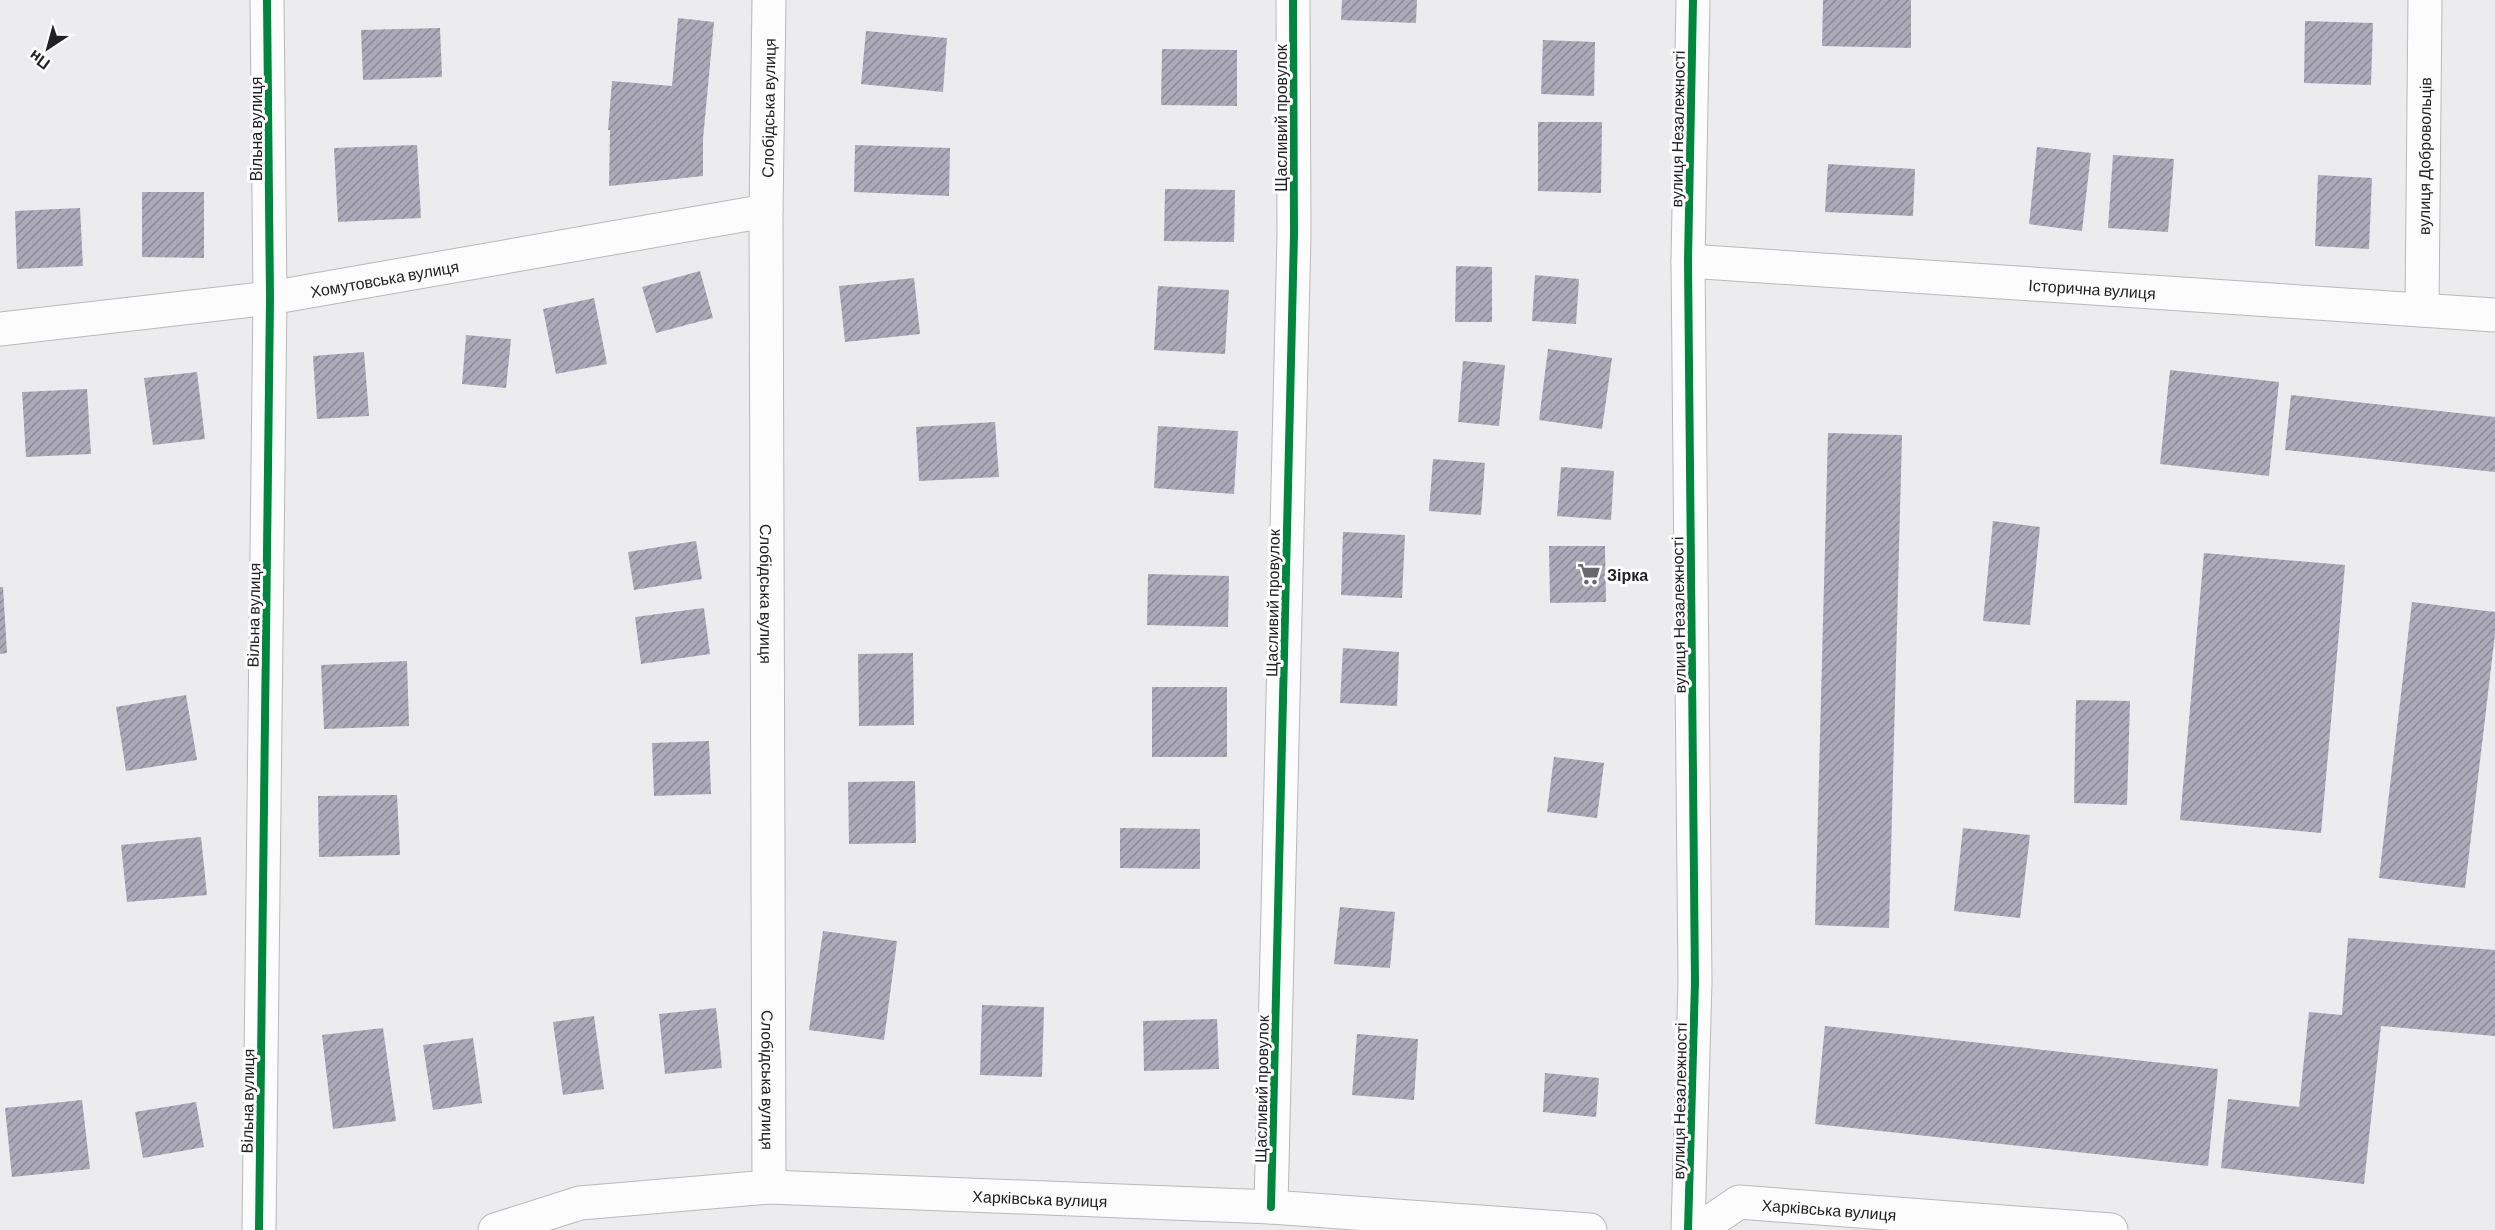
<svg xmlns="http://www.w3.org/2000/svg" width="2495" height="1230" font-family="Barlow,sans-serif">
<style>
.building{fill:url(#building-hatch)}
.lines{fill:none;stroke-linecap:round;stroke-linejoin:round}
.minor-casing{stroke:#b9b9ba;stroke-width:35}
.minor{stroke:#fcfcfc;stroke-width:33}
.cycleway-casing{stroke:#fff;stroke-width:11}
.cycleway{stroke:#00873e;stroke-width:8}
.labels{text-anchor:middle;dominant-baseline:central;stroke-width:6;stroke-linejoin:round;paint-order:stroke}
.street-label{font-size:16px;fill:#222224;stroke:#fff}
.poi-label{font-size:16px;font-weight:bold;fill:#222224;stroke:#fff;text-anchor:start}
</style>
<defs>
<pattern id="building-hatch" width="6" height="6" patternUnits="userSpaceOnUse" patternTransform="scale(1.5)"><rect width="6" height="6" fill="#acaab9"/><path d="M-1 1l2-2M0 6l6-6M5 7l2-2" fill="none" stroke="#8c8a96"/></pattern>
</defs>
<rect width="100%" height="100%" fill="#ececee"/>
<g class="building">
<path d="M 1342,0 L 1417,0 L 1416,23 L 1341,20 Z"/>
<path d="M 1823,0 L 1911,0 L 1911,48 L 1822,46 Z"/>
<path d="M 678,18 L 714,22 L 703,139 L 703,176 L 609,186 L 610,130 L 608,130 L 612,81 L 672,86 Z"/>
<path d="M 2305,21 L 2373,23 L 2371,85 L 2304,83 Z"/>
<path d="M 440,28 L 442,77 L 363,80 L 361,30 Z"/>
<path d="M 866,31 L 947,38 L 943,92 L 861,84 Z"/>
<path d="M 1543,40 L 1595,42 L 1594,96 L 1541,94 Z"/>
<path d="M 1162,49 L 1237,50 L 1237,106 L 1161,105 Z"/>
<path d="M 1538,122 L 1602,122 L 1601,193 L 1538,191 Z"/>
<path d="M 417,145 L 421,218 L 338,222 L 334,148 Z"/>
<path d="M 855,145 L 950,148 L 949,196 L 854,192 Z"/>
<path d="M 2037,147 L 2091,153 L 2082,231 L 2029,224 Z"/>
<path d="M 2113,155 L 2174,159 L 2168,232 L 2108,228 Z"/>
<path d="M 1828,164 L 1915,169 L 1913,216 L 1825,212 Z"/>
<path d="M 2318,175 L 2372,178 L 2369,249 L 2315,246 Z"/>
<path d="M 1165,189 L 1235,190 L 1234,242 L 1164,241 Z"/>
<path d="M 142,192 L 204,192 L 204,258 L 142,257 Z"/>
<path d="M 80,208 L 83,266 L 17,269 L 15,211 Z"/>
<path d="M 1456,266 L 1492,267 L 1492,322 L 1455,322 Z"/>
<path d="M 700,271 L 713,318 L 656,333 L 642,287 Z"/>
<path d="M 1535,275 L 1579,279 L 1576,324 L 1532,321 Z"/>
<path d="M 914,278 L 920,334 L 845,342 L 839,286 Z"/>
<path d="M 1158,286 L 1229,290 L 1225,354 L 1154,350 Z"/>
<path d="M 594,298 L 607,364 L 556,374 L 543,309 Z"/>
<path d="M 466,335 L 511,339 L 506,388 L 462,384 Z"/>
<path d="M 1548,349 L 1612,358 L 1602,429 L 1539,420 Z"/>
<path d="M 364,352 L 369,416 L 317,419 L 313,356 Z"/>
<path d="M 1463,361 L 1505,365 L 1499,426 L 1458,422 Z"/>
<path d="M 2170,370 L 2279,382 L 2269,476 L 2160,464 Z"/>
<path d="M 197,372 L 205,439 L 153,445 L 144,378 Z"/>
<path d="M 87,389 L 91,454 L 26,457 L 22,392 Z"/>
<path d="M 2291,395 L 2495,417 L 2495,472 L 2285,450 Z"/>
<path d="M 995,422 L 999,477 L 919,481 L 916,427 Z"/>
<path d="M 1158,426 L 1238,431 L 1234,494 L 1154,488 Z"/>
<path d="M 1828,433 L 1902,435 L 1889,928 L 1815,925 Z"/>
<path d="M 1433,459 L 1485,463 L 1481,515 L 1429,511 Z"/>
<path d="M 1561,467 L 1614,471 L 1611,520 L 1557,516 Z"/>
<path d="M 1993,521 L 2040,527 L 2030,625 L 1983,621 Z"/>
<path d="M 1343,532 L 1405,535 L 1402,598 L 1341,595 Z"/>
<path d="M 696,541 L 702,579 L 634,590 L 628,552 Z"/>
<path d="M 1549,546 L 1605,546 L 1606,602 L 1550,603 Z"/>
<path d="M 2204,553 L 2345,565 L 2321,833 L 2180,820 Z"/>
<path d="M 1148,574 L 1229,576 L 1228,627 L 1147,625 Z"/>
<path d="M 0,587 L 3,587 L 7,653 L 0,654 Z"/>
<path d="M 2412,602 L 2495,612 L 2495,634 L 2465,888 L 2379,878 Z"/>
<path d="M 704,608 L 710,654 L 641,664 L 635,617 Z"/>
<path d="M 1343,648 L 1399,652 L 1397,706 L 1340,703 Z"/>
<path d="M 913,653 L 914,725 L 859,726 L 858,654 Z"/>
<path d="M 407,661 L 409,726 L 324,729 L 321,665 Z"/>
<rect x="1152" y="687" width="75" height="70"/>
<path d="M 186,695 L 197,760 L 126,771 L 116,707 Z"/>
<path d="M 2076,700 L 2130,701 L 2127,805 L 2074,803 Z"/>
<path d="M 709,741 L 711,794 L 654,796 L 652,743 Z"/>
<path d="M 1554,757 L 1604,763 L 1597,818 L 1547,812 Z"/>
<path d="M 915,781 L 916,843 L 849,844 L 848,782 Z"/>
<path d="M 397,795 L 400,855 L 319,857 L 318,796 Z"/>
<path d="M 1120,828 L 1200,829 L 1200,869 L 1120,868 Z"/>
<path d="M 1963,828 L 2030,835 L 2020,918 L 1954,911 Z"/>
<path d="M 201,837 L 207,895 L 127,902 L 121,845 Z"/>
<path d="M 1340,907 L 1395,912 L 1390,968 L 1334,964 Z"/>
<path d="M 823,931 L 897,941 L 884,1040 L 809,1030 Z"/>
<path d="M 2348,938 L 2495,950 L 2495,1036 L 2381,1026 L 2364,1184 L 2221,1168 L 2228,1099 L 2299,1107 L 2309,1012 L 2342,1015 Z"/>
<path d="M 982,1005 L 1044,1007 L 1042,1077 L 980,1075 Z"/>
<path d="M 716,1008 L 722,1068 L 665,1074 L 659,1014 Z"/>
<path d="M 594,1016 L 604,1089 L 563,1095 L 553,1022 Z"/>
<path d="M 1217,1019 L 1219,1069 L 1144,1071 L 1143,1021 Z"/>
<path d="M 1825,1026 L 2218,1069 L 2208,1166 L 1815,1124 Z"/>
<path d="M 383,1028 L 396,1121 L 333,1129 L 322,1035 Z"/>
<path d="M 1357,1034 L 1418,1039 L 1414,1100 L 1352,1095 Z"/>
<path d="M 473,1038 L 482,1103 L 433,1110 L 423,1045 Z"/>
<path d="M 1545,1073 L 1599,1078 L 1596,1117 L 1543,1112 Z"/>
<path d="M 82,1100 L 90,1169 L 12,1177 L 5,1108 Z"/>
<path d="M 196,1102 L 204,1147 L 143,1158 L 135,1112 Z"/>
</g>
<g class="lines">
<g class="minor-casing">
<g id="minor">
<path id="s1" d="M 769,0 L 766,211 L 769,1187"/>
<path id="s2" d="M 1688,261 L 2495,315"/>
<path id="s3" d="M 2422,310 L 2425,0"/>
<path id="s4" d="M 0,329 L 270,298 L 766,211"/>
<path d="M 1271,1207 L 1294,234 L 1293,0"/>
<path d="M 259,1230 L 270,298 L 267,0"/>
<path id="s5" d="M 495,1230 L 580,1203 L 769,1187 L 1271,1207 L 1590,1230"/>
<path d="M 1688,1230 L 1695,982 L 1688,261 L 1693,0"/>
<path id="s6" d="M 1698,1230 L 1739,1202 L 2111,1230"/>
</g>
</g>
<use href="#minor" class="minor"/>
<g class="cycleway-casing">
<g id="cycleway">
<path d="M 1271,1207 L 1294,234 L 1293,0"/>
<path d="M 259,1230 L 270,298 L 267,0"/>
<path d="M 1688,1230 L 1695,982 L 1688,261 L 1693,0"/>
</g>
</g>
<use href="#cycleway" class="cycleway"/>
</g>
<defs>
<g id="supermarket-bare" transform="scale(1.8)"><path d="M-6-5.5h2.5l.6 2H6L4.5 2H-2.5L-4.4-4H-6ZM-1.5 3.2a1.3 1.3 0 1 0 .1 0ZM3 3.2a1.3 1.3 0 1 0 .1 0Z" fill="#69696b" stroke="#fff" stroke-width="2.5" paint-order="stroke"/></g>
</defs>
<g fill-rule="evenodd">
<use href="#supermarket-bare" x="1589" y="574"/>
</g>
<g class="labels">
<g class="street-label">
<text transform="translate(768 108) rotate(-89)">Слобідська вулиця</text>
<text transform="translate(1280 118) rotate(-90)">Щасливий провулок</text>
<text transform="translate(255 129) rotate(-90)">Вільна вулиця</text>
<text transform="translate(1677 129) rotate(-89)">вулиця Незалежності</text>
<text stroke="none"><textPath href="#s3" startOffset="154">вулиця Добровольців</textPath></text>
<text stroke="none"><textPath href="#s4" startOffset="388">Хомутовська вулиця</textPath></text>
<text stroke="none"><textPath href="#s2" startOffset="405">Історична вулиця</textPath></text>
<text stroke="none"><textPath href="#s1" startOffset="594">Слобідська вулиця</textPath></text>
<text transform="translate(1272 603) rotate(-89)">Щасливий провулок</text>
<text transform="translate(253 615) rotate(-89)">Вільна вулиця</text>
<text transform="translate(1678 615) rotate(-91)">вулиця Незалежності</text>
<text stroke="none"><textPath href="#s1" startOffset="1080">Слобідська вулиця</textPath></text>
<text transform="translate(1261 1089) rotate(-89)">Щасливий провулок</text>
<text transform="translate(247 1101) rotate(-89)">Вільна вулиця</text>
<text transform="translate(1679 1101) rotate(-89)">вулиця Незалежності</text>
<text stroke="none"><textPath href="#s5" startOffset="550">Харківська вулиця</textPath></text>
<text stroke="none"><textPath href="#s6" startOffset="140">Харківська вулиця</textPath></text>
</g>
<g class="poi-label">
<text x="1607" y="574">Зірка</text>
</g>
</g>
<g transform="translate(48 48) rotate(216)" stroke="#ffffff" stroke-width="4.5" paint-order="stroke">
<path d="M0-4.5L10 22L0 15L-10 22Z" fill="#222224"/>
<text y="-9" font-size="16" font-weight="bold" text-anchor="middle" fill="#222224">Пн</text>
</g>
</svg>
